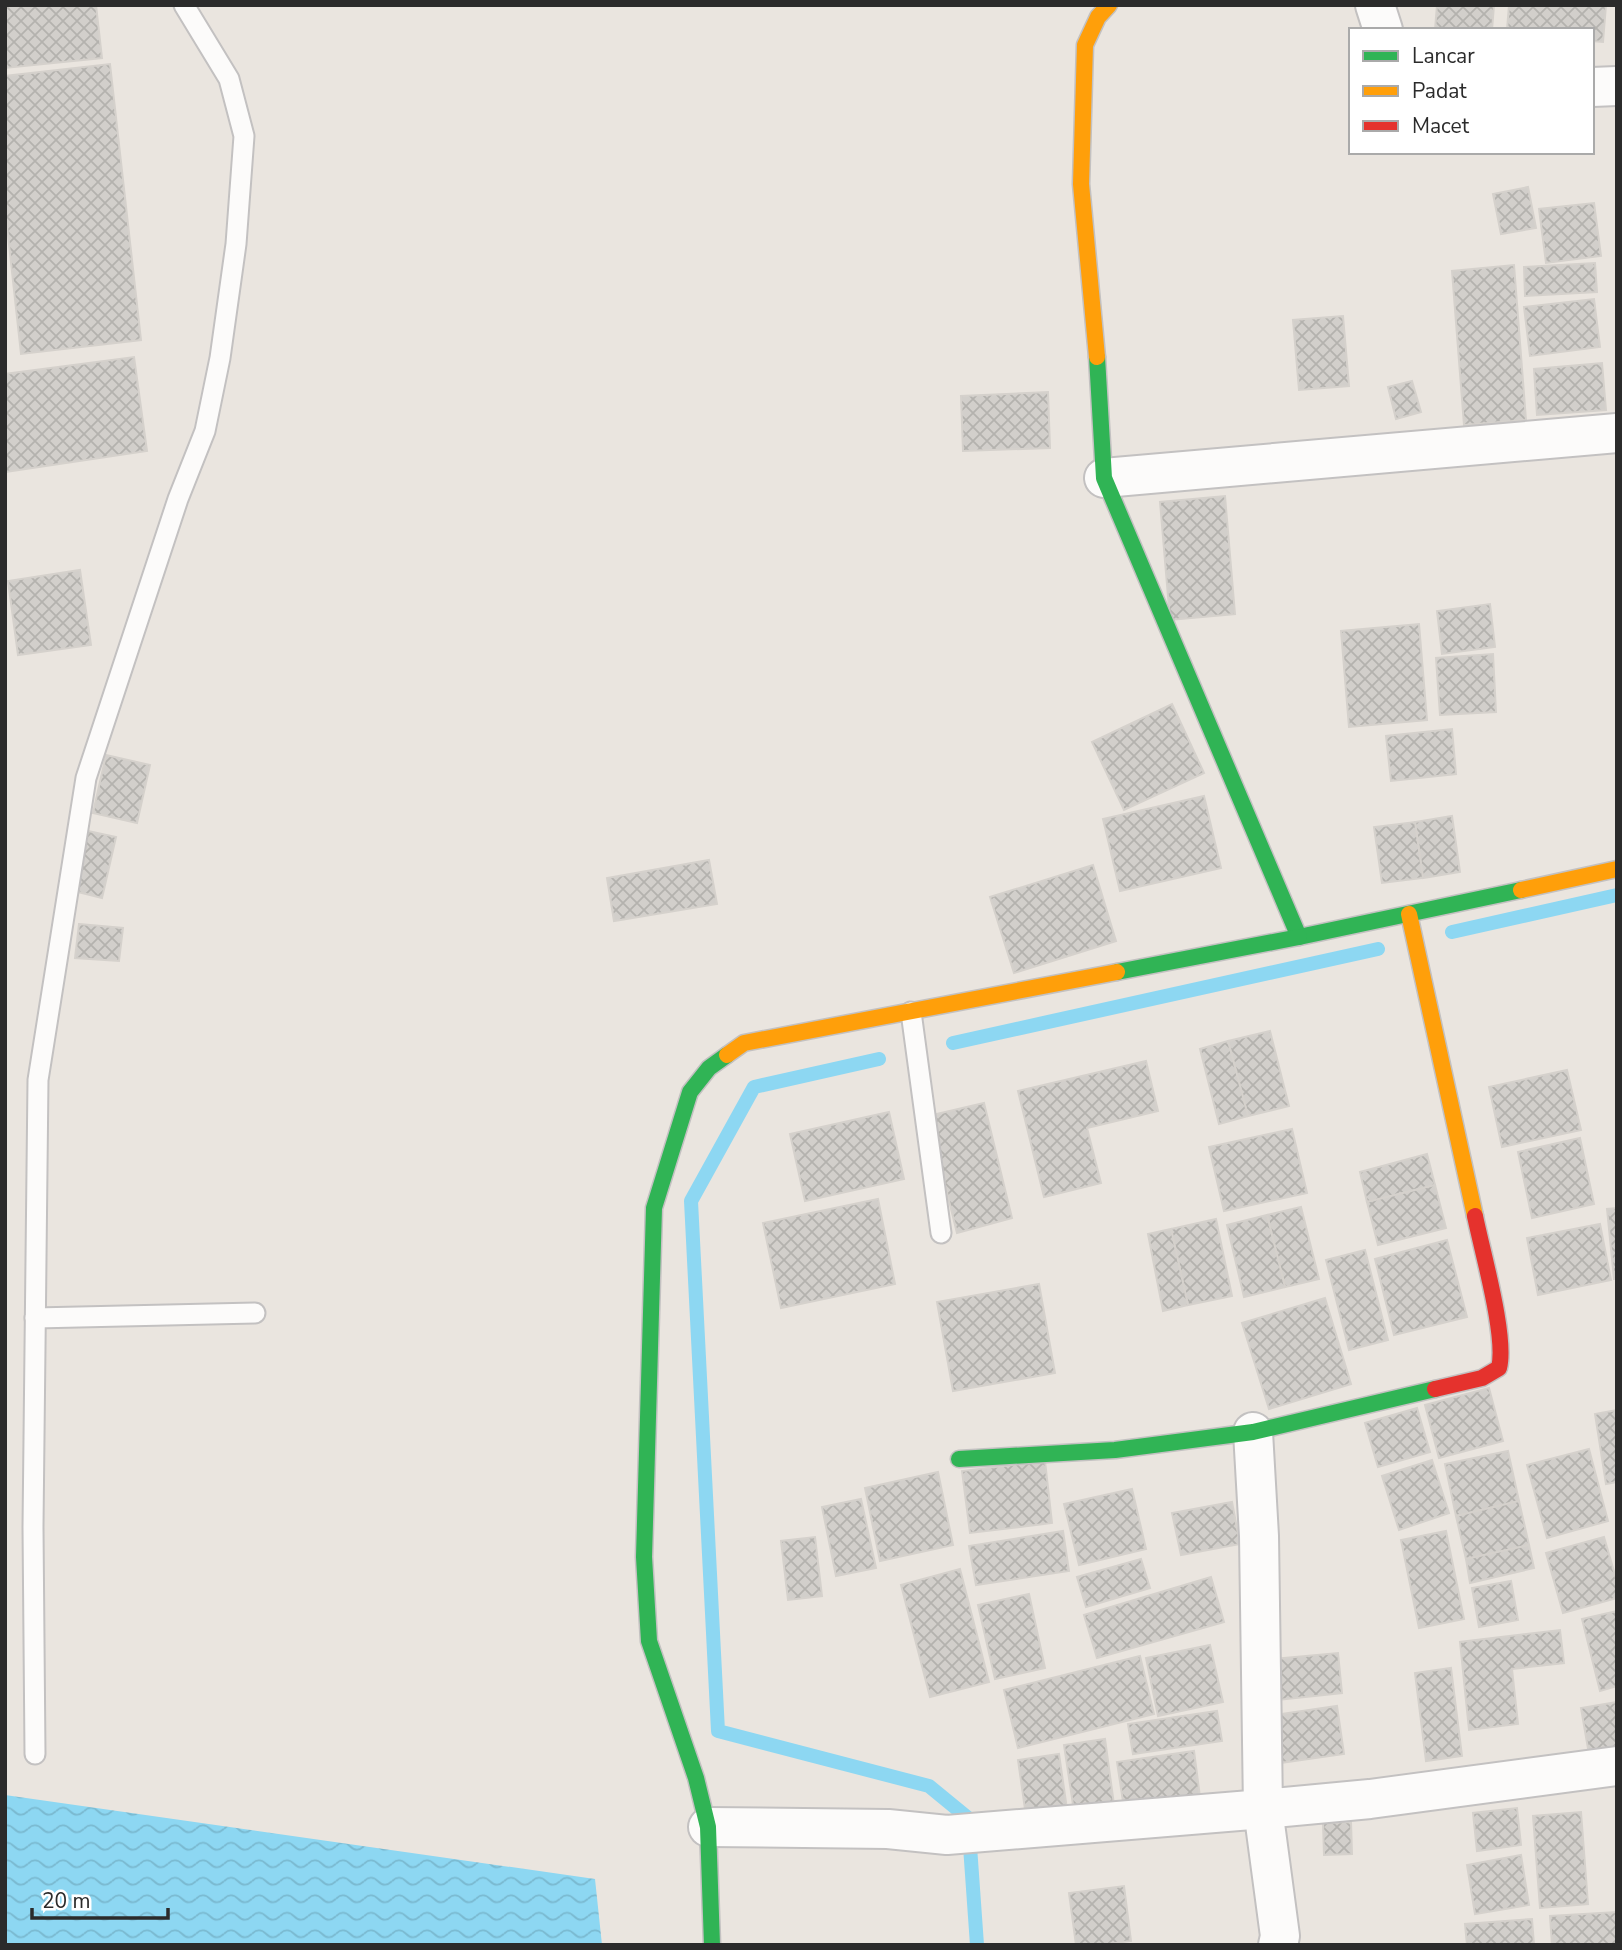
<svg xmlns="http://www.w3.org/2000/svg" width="1622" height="1950" font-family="'Nunito Sans',sans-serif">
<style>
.water{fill:url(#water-waves)}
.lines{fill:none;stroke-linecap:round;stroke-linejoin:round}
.stream{stroke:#8dd7f2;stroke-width:14}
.building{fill:url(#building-cross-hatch);stroke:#d5d1cc;stroke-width:2}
.lane-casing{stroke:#c3c1c1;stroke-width:23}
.street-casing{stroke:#c3c1c1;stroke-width:42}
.fast-casing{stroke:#c3c1c1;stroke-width:19}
.slow-casing{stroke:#c3c1c1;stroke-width:19}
.jam-casing{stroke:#c3c1c1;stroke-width:19}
.lane{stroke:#fcfbfa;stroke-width:19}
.street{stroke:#fcfbfa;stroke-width:38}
.fast{stroke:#30b455;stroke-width:16}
.slow{stroke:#ff9f0a;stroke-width:16}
.jam{stroke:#e5322d;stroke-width:16}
</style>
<defs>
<pattern id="water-waves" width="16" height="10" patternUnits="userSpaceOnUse" patternTransform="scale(1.75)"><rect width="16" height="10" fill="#8dd7f2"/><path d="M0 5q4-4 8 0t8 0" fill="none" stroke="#7ab9d0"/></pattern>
<pattern id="building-cross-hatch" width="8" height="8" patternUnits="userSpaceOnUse" patternTransform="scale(1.75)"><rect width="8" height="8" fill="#d2cfcb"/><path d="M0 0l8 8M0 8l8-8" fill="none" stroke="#b4b2ae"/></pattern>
</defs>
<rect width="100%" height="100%" fill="#eae5df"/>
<path class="water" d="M 5,1795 L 595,1879 L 602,1945 L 5,1945 Z"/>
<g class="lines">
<g class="stream">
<path d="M 1452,932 L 1617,895"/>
<path d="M 953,1043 L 1378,949"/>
<path d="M 879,1059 L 754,1087 L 691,1201 L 718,1731 L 929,1786 L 968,1818 L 977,1945"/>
</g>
</g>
<g class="building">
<path d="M 5,5 L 96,5 L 102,58 L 5,68 Z"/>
<path d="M 1437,5 L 1494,5 L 1492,30 L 1435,30 Z"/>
<path d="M 1509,5 L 1606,5 L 1603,42 L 1592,41 L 1592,30 L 1507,30 Z"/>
<path d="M 110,64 L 141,340 L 21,354 L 5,208 L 5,76 Z"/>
<path d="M 1528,187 L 1536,228 L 1501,234 L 1493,194 Z"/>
<path d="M 1594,203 L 1601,256 L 1546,263 L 1539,209 Z"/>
<path d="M 1595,263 L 1597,292 L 1525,296 L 1524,267 Z"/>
<path d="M 1514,265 L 1526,420 L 1464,425 L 1452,271 Z"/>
<path d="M 1594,299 L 1600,347 L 1530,356 L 1524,307 Z"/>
<path d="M 1343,316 L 1349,386 L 1299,390 L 1293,320 Z"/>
<path d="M 134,357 L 147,451 L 5,472 L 5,374 Z"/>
<path d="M 1602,363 L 1606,410 L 1537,415 L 1534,369 Z"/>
<path d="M 1412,381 L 1421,412 L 1396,419 L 1388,387 Z"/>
<path d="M 1048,392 L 1050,448 L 963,451 L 961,396 Z"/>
<path d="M 1225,496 L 1235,614 L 1170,620 L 1160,502 Z"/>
<path d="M 80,570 L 91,645 L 18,655 L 8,581 Z"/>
<path d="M 1490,604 L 1495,647 L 1442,654 L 1437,611 Z"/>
<path d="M 1419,624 L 1427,720 L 1349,727 L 1341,631 Z"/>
<path d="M 1493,654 L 1496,712 L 1440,715 L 1436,658 Z"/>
<path d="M 1172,704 L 1204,773 L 1124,810 L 1092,742 Z"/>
<path d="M 1452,729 L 1456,774 L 1391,781 L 1386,736 Z"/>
<path d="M 106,755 L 150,765 L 137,823 L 93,813 Z"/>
<path d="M 1204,796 L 1221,868 L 1120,891 L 1103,819 Z"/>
<path d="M 1452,816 L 1460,872 L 1423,878 L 1415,822 Z"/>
<path d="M 1415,822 L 1423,878 L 1382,883 L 1374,827 Z"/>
<path d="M 88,831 L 116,837 L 102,898 L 74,891 Z"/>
<path d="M 709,860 L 717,904 L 614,921 L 607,878 Z"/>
<path d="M 1093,865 L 1116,941 L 1014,973 L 990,897 Z"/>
<path d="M 79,924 L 123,928 L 119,961 L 75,958 Z"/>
<path d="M 1270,1031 L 1289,1106 L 1248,1116 L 1228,1041 Z"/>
<path d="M 1228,1041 L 1248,1116 L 1219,1124 L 1200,1049 Z"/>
<path d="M 1146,1061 L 1158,1111 L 1087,1128 L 1101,1183 L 1044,1197 L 1018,1091 Z"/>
<path d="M 1567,1070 L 1581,1130 L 1502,1147 L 1489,1087 Z"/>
<path d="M 984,1103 L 1012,1218 L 957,1233 L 928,1116 Z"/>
<path d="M 889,1112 L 904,1179 L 805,1201 L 790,1134 Z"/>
<path d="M 1292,1129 L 1307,1193 L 1224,1211 L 1209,1147 Z"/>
<path d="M 1580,1138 L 1594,1204 L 1532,1218 L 1518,1152 Z"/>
<path d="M 1427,1154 L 1435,1185 L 1367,1202 L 1360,1172 Z"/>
<path d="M 1435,1185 L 1446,1228 L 1378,1245 L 1367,1202 Z"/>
<path d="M 878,1199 L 895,1284 L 781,1308 L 763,1223 Z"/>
<path d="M 1301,1207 L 1319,1279 L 1285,1287 L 1267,1215 Z"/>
<path d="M 1617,1208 L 1617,1279 L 1614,1279 L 1607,1209 Z"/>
<path d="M 1267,1215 L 1285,1287 L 1244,1297 L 1227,1225 Z"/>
<path d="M 1216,1219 L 1232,1296 L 1188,1305 L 1171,1229 Z"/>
<path d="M 1600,1224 L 1611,1280 L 1538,1295 L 1527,1238 Z"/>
<path d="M 1171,1229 L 1188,1305 L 1163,1311 L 1148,1234 Z"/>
<path d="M 1447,1240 L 1467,1317 L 1394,1335 L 1375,1259 Z"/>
<path d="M 1365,1250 L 1388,1340 L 1349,1350 L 1326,1260 Z"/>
<path d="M 1039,1284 L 1055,1373 L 953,1391 L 937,1302 Z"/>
<path d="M 1325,1298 L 1351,1384 L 1269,1409 L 1242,1323 Z"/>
<path d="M 1489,1388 L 1503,1441 L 1439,1458 L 1425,1405 Z"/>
<path d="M 1417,1408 L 1430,1452 L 1378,1467 L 1365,1423 Z"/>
<path d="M 1617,1410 L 1617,1482 L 1606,1484 L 1595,1414 Z"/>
<path d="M 1589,1449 L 1608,1521 L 1547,1538 L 1527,1465 Z"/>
<path d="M 1508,1451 L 1519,1501 L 1456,1516 L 1445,1464 Z"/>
<path d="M 1432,1460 L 1449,1513 L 1399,1530 L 1382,1476 Z"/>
<path d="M 1045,1461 L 1052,1523 L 970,1533 L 962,1471 Z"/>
<path d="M 938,1472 L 953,1545 L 880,1561 L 865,1488 Z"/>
<path d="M 1132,1489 L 1146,1549 L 1079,1565 L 1064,1504 Z"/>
<path d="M 861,1499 L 876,1568 L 836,1576 L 822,1507 Z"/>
<path d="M 1519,1501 L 1529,1545 L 1466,1559 L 1456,1516 Z"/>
<path d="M 1232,1502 L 1240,1544 L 1181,1555 L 1172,1513 Z"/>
<path d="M 1063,1531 L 1069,1571 L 976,1585 L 969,1546 Z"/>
<path d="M 1446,1531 L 1464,1619 L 1419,1628 L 1401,1540 Z"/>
<path d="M 815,1537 L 822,1596 L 788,1600 L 781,1541 Z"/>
<path d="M 1604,1537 L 1617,1582 L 1617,1598 L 1563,1613 L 1546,1553 Z"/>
<path d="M 1529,1545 L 1534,1568 L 1470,1583 L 1466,1559 Z"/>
<path d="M 1141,1559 L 1150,1588 L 1086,1607 L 1077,1577 Z"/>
<path d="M 960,1569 L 989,1682 L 930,1697 L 901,1585 Z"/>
<path d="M 1211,1577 L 1224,1622 L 1097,1658 L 1084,1615 Z"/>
<path d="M 1511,1581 L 1518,1620 L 1479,1627 L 1472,1588 Z"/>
<path d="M 1029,1594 L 1045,1668 L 995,1679 L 978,1605 Z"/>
<path d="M 1617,1611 L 1617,1686 L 1600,1691 L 1582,1619 Z"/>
<path d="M 1560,1630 L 1564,1663 L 1512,1669 L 1518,1724 L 1469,1730 L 1460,1642 Z"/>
<path d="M 1210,1645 L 1223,1702 L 1158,1716 L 1146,1658 Z"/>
<path d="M 1338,1653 L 1342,1693 L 1278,1700 L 1274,1659 Z"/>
<path d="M 1140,1656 L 1154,1714 L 1018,1748 L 1004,1690 Z"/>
<path d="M 1451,1668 L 1462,1756 L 1426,1761 L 1415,1673 Z"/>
<path d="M 1617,1702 L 1617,1755 L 1590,1760 L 1581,1708 Z"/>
<path d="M 1337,1706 L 1344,1754 L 1280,1763 L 1274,1715 Z"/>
<path d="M 1217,1711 L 1222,1741 L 1133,1754 L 1128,1724 Z"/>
<path d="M 1105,1739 L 1115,1812 L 1075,1818 L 1064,1745 Z"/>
<path d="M 1194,1751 L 1200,1797 L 1124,1808 L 1117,1762 Z"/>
<path d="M 1059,1754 L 1068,1816 L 1027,1823 L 1018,1760 Z"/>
<path d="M 1517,1808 L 1521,1845 L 1477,1851 L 1473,1813 Z"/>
<path d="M 1581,1812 L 1588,1904 L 1540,1908 L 1533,1816 Z"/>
<path d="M 1351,1822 L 1352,1854 L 1324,1855 L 1323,1823 Z"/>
<path d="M 1521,1855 L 1529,1905 L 1475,1914 L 1467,1865 Z"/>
<path d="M 1124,1886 L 1131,1941 L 1101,1945 L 1076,1945 L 1069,1893 Z"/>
<path d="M 1617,1912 L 1617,1945 L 1552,1945 L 1550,1916 Z"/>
<path d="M 1532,1919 L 1534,1945 L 1467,1945 L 1465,1924 Z"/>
</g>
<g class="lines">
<g class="lane-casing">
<g id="lane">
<path d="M 911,1012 L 941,1233"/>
<path d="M 35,1318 L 255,1313"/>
<path d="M 35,1754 L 33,1527 L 38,1080 L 86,778 L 178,499 L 205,431 L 220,358 L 236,244 L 244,136 L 229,79 L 184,5"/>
</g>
</g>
<g class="street-casing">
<g id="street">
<path d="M 1375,5 L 1383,30"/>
<path d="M 1592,87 L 1617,86"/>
<path d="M 1104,478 L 1617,433"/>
<path d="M 1253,1432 L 1259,1536 L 1263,1809 L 1370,1799 L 1617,1766"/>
<path d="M 708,1827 L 888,1829 L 947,1835 L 1263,1809 L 1280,1936 L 1278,1945"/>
</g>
</g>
<g class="fast-casing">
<g id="fast">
<path d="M 1097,357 L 1104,478 L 1299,937 L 1521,890"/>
<path d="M 1117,972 L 1299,937"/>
<path d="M 959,1459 L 1115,1450 L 1253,1432 L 1435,1389"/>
<path d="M 712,1945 L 708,1827 L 696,1778 L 649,1641 L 644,1557 L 654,1208 L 690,1092 L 709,1068 L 727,1055"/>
</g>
</g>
<g class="slow-casing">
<g id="slow">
<path d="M 1097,357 L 1081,184 L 1085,45 L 1098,17 L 1109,5"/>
<path d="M 1521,890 L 1617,869"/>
<path d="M 1409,914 L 1475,1216"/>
<path d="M 727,1055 L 744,1043 L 1117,972"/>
</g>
</g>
<g class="jam-casing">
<path id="jam" d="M 1435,1389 L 1482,1378 L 1499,1368 C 1507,1337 1482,1251 1475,1216"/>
</g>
<use href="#lane" class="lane"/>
<use href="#street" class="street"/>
<use href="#fast" class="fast"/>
<use href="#slow" class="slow"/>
<use href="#jam" class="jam"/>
</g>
<rect width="1622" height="1950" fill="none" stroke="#2b2b2b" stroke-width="14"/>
<rect x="1349" y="28" width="245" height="126" fill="#ffffff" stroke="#aaaaaa" stroke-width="2"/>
<rect x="1363" y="51" width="35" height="10" fill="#30b455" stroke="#aaaaaa" stroke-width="2"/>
<text x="1412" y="63" font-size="21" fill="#2b2b2b">Lancar</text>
<rect x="1363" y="86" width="35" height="10" fill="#ff9f0a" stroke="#aaaaaa" stroke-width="2"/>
<text x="1412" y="98" font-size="21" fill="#2b2b2b">Padat</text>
<rect x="1363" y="121" width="35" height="10" fill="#e5322d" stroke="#aaaaaa" stroke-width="2"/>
<text x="1412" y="133" font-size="21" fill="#2b2b2b">Macet</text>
<path d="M32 1908v10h136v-10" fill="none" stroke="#2b2b2b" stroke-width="3.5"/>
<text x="42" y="1908" font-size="21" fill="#2b2b2b" stroke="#ffffff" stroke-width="5" paint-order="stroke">20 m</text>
</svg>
